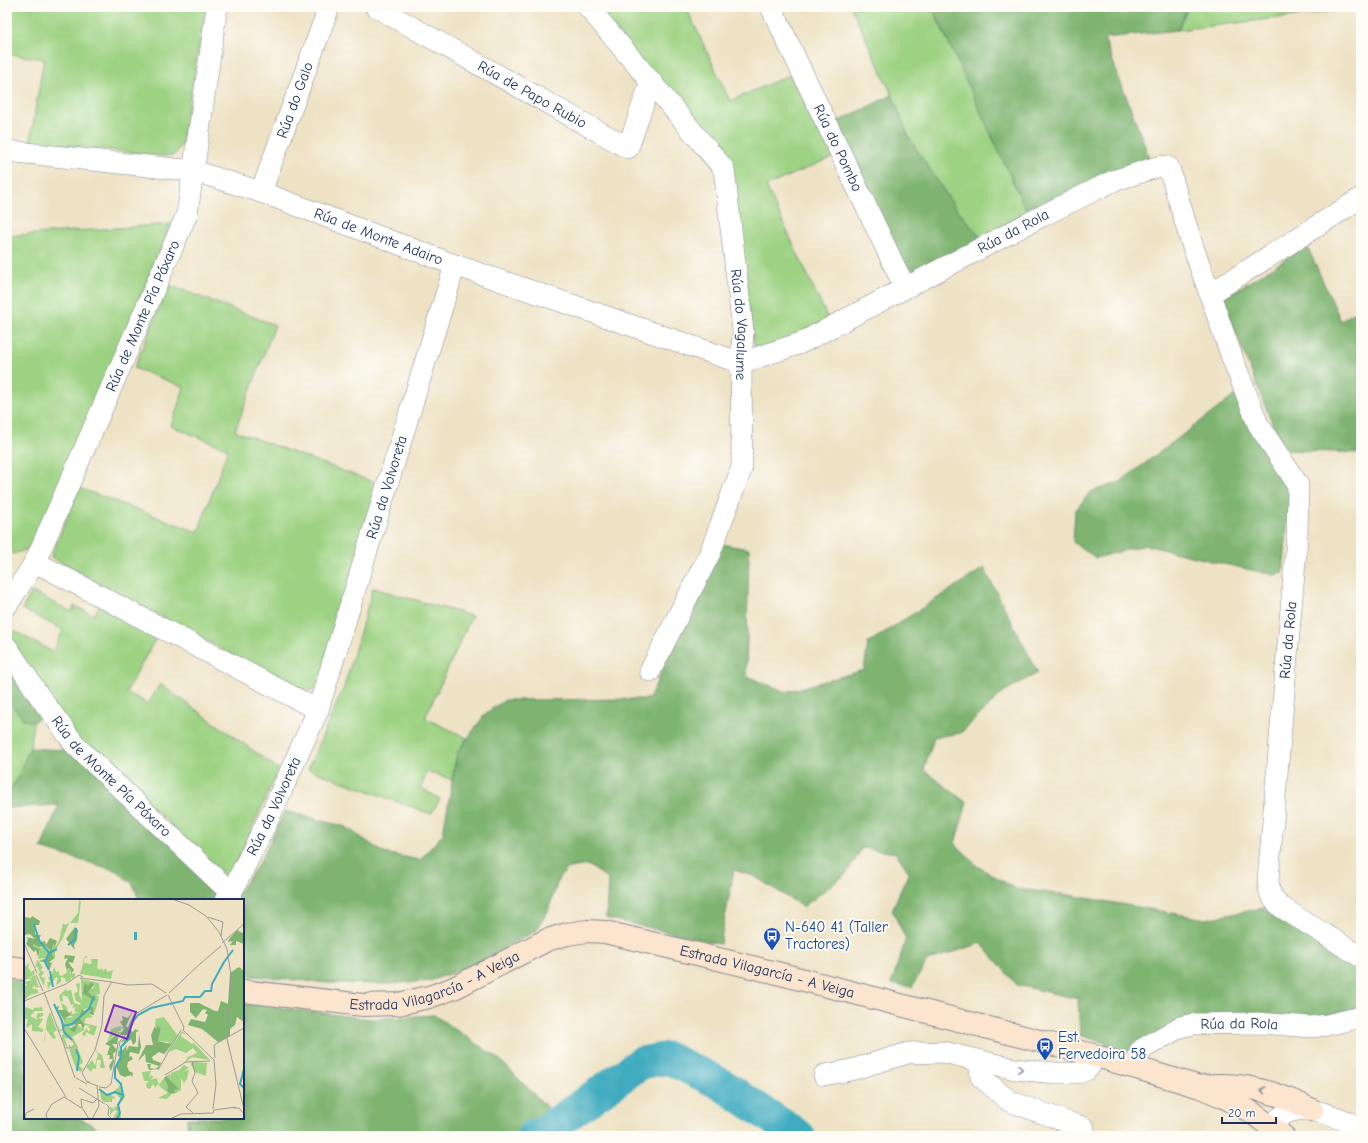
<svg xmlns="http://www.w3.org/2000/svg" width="1368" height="1143" font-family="'Comic Neue',sans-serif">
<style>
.green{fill:#9dd282;stroke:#5c8070}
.forest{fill:#7eb470;stroke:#4c7267}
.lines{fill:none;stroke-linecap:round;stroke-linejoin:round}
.river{stroke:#3fabbf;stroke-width:33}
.street-casing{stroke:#848891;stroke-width:22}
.secondary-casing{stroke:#848891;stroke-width:24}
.street{stroke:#fff;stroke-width:21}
.secondary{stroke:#fce5cf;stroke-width:22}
.oneway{stroke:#8d97ae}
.oneway2{stroke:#8c8a96}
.labels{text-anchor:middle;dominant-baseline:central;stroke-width:4;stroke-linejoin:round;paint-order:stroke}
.street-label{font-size:15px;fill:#1b2f5e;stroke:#fdfcf7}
.transit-label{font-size:15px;fill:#164399;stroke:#fdfcf7;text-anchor:start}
.inset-river{fill:none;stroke:#3fabbf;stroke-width:2}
.inset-road{fill:none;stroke:#9a9a9b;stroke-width:1}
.view{fill:#7b2cbf;fill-opacity:0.15;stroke:#7b2cbf;stroke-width:2}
.inset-edge{fill:none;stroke:#1b2f5e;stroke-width:2}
</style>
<rect width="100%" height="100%" fill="#fdfcf7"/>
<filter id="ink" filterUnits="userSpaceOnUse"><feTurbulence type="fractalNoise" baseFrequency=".025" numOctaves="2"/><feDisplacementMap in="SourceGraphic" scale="8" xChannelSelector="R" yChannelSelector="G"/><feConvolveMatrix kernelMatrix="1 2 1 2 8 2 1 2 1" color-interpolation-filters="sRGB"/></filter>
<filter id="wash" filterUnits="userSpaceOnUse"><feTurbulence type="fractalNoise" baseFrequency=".012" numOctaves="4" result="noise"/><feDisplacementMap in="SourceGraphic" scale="16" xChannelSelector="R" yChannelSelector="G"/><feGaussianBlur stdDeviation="0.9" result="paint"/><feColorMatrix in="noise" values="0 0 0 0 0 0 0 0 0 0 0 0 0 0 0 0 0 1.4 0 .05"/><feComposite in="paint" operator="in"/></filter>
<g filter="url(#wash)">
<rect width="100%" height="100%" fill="#eee2c4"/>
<g class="green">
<path d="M 7,7 L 206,7 L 181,146 L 174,155 L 164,156 L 30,141 L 44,59 L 7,54 Z"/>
<path d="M 600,7 L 686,7 L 730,101 L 790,75 L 833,157 L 766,186 L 829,321 L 768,350 L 754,346 L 734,194 Z"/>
<path d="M 851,7 L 932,7 L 1026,210 L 984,242 L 954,206 L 909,138 L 892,95 Z"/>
<path d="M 1188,7 L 1361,7 L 1361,8 L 1178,30 Z"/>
<path d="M 171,224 L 34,547 L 13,554 L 7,547 L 7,236 Z"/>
<path d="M 169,285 L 275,325 L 235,431 L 376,483 L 367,529 L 323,680 L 313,690 L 295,689 L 51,557 L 79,488 L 198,532 L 228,449 L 171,426 L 184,387 L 134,368 Z"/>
<path d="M 373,588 L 472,616 L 425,718 L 467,738 L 457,753 L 452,780 L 427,771 L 421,788 L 440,799 L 431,814 L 308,769 L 344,687 Z"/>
<path d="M 32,592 L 72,612 L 74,606 L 94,615 L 100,604 L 158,634 L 126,692 L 148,704 L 160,684 L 279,769 L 229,879 L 71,732 L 7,641 L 7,632 L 9,628 L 53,652 L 63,630 L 22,609 Z"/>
<path d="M 7,698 L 23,719 L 33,722 L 30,748 L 17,779 L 7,795 Z"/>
</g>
<g class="forest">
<path d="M 932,7 L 1188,7 L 1178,30 L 1104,38 L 1149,157 L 1026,210 Z"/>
<path d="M 892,95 L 909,138 L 954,206 L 984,242 L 915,271 L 896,259 L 833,124 Z"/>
<path d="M 1307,246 L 1341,321 L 1361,308 L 1361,453 L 1283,450 L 1222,299 Z"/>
<path d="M 1241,391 L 1291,487 L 1283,573 L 1274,575 L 1224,564 L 1145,545 L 1096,558 L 1073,542 L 1075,511 L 1090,492 L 1120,482 Z"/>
<path d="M 721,544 L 749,549 L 746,676 L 786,692 L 864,670 L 868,643 L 984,568 L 1038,673 L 1003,692 L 961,733 L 934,737 L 924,770 L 967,803 L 955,843 L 977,866 L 1016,889 L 1069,895 L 1206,919 L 1263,908 L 1361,962 L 1361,1007 L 1301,1021 L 1179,1021 L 1132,1052 L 1080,1035 L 1078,999 L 1017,985 L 981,943 L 927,961 L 912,987 L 891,984 L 906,939 L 892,910 L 909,872 L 896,853 L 862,848 L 847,873 L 803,907 L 754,876 L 734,870 L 720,944 L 606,918 L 608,879 L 588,865 L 569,868 L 559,878 L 548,911 L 536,931 L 472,965 L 430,981 L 387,984 L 329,983 L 243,975 L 243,900 L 233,900 L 260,862 L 285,811 L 346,827 L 384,853 L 420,860 L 443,834 L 457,753 L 486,713 L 505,700 L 649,699 Z"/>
<path d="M 7,653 L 17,668 L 40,717 L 33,722 L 23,719 L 7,698 Z"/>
<path d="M 30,748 L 77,751 L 221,893 L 216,900 L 139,900 L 133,884 L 117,871 L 41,848 L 59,805 L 7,808 L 7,795 L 17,779 Z"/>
<path d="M 7,978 L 25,982 L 25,1118 L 80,1118 L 110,1136 L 7,1136 Z"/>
<path d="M 243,1003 L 370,1019 L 434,1015 L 499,1059 L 548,1108 L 517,1136 L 188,1136 L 187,1118 L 243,1118 Z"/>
</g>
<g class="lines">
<path class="river" d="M 533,1136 L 542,1133 L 641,1063 L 668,1058 L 721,1084 L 799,1136"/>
</g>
</g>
<g filter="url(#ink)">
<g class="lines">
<g class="street-casing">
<g id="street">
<path id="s1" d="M 376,7 L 628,148 L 651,81"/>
<path id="s2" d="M 588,7 L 724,169 L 743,331 L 741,363 L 742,467 L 710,553 L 650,671"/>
<path id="s3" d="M 771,7 L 905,288"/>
<path id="s4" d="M 7,151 L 194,171 L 261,192 L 455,265 L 741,363 L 801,343 L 1042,216 L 1113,181 L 1157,167 L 1165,166 L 1169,168 L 1191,241 L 1233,360 L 1258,424 L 1298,485 L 1297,538 L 1268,880 C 1269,893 1271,898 1281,907 L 1361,957"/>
<path id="s5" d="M 261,192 L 329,7"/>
<path d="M 1210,294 L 1361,198"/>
<path d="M 35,562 L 318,710"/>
<path id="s6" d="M 7,605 L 35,562 L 187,214 L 217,7"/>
<path id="s7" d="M 7,647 L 40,697 L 76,746 L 231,893"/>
<path id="s8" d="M 225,900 L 231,893 L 270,816 L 318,710 L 455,265"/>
<path d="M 982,1061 L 980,1070 L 981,1077 L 1009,1101 L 1084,1128"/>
<path id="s9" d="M 1135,1068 L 1140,1051 L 1144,1048 L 1180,1027 L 1194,1024 L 1258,1023 L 1311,1027 L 1327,1025 L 1361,1017"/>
<path d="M 824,1075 L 851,1070 L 908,1053 L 943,1052 L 1015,1069 L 1055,1073 L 1079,1073 L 1086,1070 L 1090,1066 L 1093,1055"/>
<path d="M 1271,1127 C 1276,1122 1280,1116 1285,1114 C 1306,1102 1340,1119 1361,1127"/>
</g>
</g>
<g class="secondary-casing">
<g id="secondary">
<path d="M 7,967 L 25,969"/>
<path id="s10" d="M 243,991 L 363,1005 L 398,1004 L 429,997 L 454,988 L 547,940 L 567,934 L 587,931 L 605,932 L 781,974 L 1093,1055 L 1200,1087 L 1224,1097 L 1251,1112 L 1283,1136"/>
<path d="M 1205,1086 C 1243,1081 1279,1093 1312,1110"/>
</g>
</g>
<use href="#street" class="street"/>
<use href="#secondary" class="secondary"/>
</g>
<defs><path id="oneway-chevron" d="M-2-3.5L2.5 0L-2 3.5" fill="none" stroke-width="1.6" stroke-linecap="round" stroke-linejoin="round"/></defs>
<use class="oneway" href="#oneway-chevron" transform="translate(1020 1069) rotate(6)"/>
<use class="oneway2" href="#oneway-chevron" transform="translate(1263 1090) rotate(-168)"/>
</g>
<defs>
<g id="bus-pin" transform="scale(0.9)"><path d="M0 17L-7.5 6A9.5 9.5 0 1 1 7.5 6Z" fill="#1a4fb4" stroke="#fdfcf7"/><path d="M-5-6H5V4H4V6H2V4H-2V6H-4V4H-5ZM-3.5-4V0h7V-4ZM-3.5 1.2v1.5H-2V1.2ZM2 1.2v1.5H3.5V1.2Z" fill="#fff"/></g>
</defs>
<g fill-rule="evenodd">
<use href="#bus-pin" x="772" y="936"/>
<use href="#bus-pin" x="1045" y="1046"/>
</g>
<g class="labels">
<g class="street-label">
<text stroke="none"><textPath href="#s1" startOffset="179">Rúa de Papo Rubio</textPath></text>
<text stroke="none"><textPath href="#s5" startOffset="98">Rúa do Galo</textPath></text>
<text stroke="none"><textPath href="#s3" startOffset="156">Rúa do Pombo</textPath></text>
<text stroke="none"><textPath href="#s4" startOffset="1071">Rúa da Rola</textPath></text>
<text stroke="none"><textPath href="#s4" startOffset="384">Rúa de Monte Adairo</textPath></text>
<text stroke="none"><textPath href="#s6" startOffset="320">Rúa de Monte Pía Páxaro</textPath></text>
<text stroke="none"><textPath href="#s2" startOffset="368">Rúa do Vagalume</textPath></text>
<text stroke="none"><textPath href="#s8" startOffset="445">Rúa da Volvoreta</textPath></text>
<text transform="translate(1288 640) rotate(-85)">Rúa da Rola</text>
<text stroke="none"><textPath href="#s7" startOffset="167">Rúa de Monte Pía Páxaro</textPath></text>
<text stroke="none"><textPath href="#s8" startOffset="106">Rúa da Volvoreta</textPath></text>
<text stroke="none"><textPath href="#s10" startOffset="545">Estrada Vilagarcía - A Veiga</textPath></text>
<text stroke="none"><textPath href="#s10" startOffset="197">Estrada Vilagarcía - A Veiga</textPath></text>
<text stroke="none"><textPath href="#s9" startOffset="124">Rúa da Rola</textPath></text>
</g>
<g class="transit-label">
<text x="785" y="927">N-640 41 (Taller<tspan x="785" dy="17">Tractores)</tspan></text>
<text x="1058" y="1037">Est.<tspan x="1058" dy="17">Fervedoira 58</tspan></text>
</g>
</g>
<g transform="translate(24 899)">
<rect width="220" height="220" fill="#eee2c4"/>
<path d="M 55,0 L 57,3 L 54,24 L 46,24 L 54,14 ZM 39,24 L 41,26 L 45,24 L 40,36 L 38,35 L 40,37 L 31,52 L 31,59 L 28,56 L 29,45 L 32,47 L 35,42 ZM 11,45 L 16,49 L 23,47 L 26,51 L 23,59 L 14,60 L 16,50 L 9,47 ZM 61,57 L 64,58 L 61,59 L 60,64 L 68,65 L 67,60 L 74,60 L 73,71 L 74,68 L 75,71 L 78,69 L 79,72 L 82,69 L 83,73 L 89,71 L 87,80 L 56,75 ZM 14,61 L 19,69 L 16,71 L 20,73 L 17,78 L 21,79 L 20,87 L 14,75 L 16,74 L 13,67 L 11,69 L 13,62 L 11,63 ZM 6,64 L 4,68 L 7,73 L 10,71 L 11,75 L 0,82 L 0,68 ZM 41,65 L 43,70 L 46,69 L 46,75 L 51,74 L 51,78 L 48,80 L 46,78 L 47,81 L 42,83 L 41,79 L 37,78 L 37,83 L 32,86 L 34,79 L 32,78 L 24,90 L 23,83 L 26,83 L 24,78 L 27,78 L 30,68 L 32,73 L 35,72 L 35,76 L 38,77 L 43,73 ZM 11,76 L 14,87 L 17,87 L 11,89 L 11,86 L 8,89 L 14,91 L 14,94 L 6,96 L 0,101 L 0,87 L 3,86 L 0,83 L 9,81 L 4,80 ZM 57,80 L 75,84 L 76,95 L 72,96 L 75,98 L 71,113 L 63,109 L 57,112 L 52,126 L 45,128 L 51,134 L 54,126 L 57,129 L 60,128 L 60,131 L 48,138 L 54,148 L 45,149 L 45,145 L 47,148 L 50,145 L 45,139 L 42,140 L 40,138 L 44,149 L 41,146 L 37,138 L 41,133 L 40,130 L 36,133 L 32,124 L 36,131 L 40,129 L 36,121 L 41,123 L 41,119 L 49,118 L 39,111 L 35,97 L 43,89 L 42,92 L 47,91 L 50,104 L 56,106 L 57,104 L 52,102 L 50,95 L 54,92 L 52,85 L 56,84 L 55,96 L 58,101 ZM 68,85 L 70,86 L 69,90 L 66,89 L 64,93 L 71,100 L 67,105 L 68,100 L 58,93 L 58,91 ZM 38,96 L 44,98 L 47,106 L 50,105 L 48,109 L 52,108 L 50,111 L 53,114 L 48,115 L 48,112 L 44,114 L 43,108 L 36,103 L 39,102 ZM 2,108 L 9,111 L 10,109 L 18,108 L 19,112 L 11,112 L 6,117 L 14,121 L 12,118 L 14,114 L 19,114 L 19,117 L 14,119 L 19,120 L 14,128 L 19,130 L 19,133 L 8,132 L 8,125 L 2,129 L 4,120 L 1,120 L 0,110 ZM 64,110 L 67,111 L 65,115 L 69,118 L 62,119 L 60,124 L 73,127 L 70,137 L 62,133 L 61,138 L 58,135 L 63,129 L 64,133 L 67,130 L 63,128 L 67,127 L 60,126 L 56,119 ZM 26,113 L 33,132 L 29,133 L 32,139 L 29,140 L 22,130 L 21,141 L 20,144 L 23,120 ZM 140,118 L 154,137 L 140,157 L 145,143 L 134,142 L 137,129 L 133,127 L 132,130 L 131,125 L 132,120 ZM 96,127 L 100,129 L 94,133 L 100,133 L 94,136 L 93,134 L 84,142 L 87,130 ZM 158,132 L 163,136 L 158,134 L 157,137 L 168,145 L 170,144 L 186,161 L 168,158 L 160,164 L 164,158 L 173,154 L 169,149 L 162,154 L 152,150 L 145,153 ZM 45,150 L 54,150 L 59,163 L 55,167 L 59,170 L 57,173 L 52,170 ZM 71,152 L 78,156 L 81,169 L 76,169 L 77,161 L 73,161 L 72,170 L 69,169 L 67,173 L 62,168 L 68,161 L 71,166 L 74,155 ZM 168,163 L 183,164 L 182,177 L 171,173 L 167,166 ZM 160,166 L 165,169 L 159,172 L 165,171 L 163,180 L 160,184 L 157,179 L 157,191 L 152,194 L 142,177 L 146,175 L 147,178 L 147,174 L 155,171 ZM 127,172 L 125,178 L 128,176 L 129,179 L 126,181 L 133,179 L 135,186 L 140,179 L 145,187 L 143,191 L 147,196 L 143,200 L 134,199 L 144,194 L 133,185 L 132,189 L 129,185 L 126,190 L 123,189 L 122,185 L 125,182 L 120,182 L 118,173 ZM 97,183 L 101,198 L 95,206 L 97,220 L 89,220 L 93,212 L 90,211 L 86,216 L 86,208 L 91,210 L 90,207 L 93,208 L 98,201 L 91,194 L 87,196 L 92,199 L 88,200 L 88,203 L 80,203 L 77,200 L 76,191 L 85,196 L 95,188 L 94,185 L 96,187 Z" fill="#9dd282" fill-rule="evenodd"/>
<path d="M 8,17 L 16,22 L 15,26 L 11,26 L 11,34 L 12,36 L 17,36 L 15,40 L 18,43 L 21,42 L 22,46 L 26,39 L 33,42 L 31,47 L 29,45 L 28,56 L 31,59 L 25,63 L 28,64 L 25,72 L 23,64 L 15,62 L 23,59 L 26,51 L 22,47 L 15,48 L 10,45 L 9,47 L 16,50 L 14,58 L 12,51 L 10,53 L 2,45 L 4,40 L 2,38 L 11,40 L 6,35 L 0,36 L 0,18 L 7,19 ZM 51,28 L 54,31 L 53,41 L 50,46 L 51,51 L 42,40 ZM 213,31 L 220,35 L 220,45 L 212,42 L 212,46 L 206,46 L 209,42 L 204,43 L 205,40 ZM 41,56 L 51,57 L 49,64 L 44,63 L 50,71 L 47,75 L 46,69 L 43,70 L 41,65 L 44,59 L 40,60 ZM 215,68 L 220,72 L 220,123 L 213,118 L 211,126 L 206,130 L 206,137 L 194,143 L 178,130 L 164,126 L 167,120 L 181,123 L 184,116 L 181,114 L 183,111 L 179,110 L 172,119 L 166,113 L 166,104 L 175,104 L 191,112 L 194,112 L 197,102 L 204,105 L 206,74 ZM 67,83 L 70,86 L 64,93 L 72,100 L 67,105 L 68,100 L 58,94 L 61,84 L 64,87 ZM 35,107 L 34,111 L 42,111 L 47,116 L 41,119 L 41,123 L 32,108 ZM 69,108 L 70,116 L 65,115 L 67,111 L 64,110 L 56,119 L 61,127 L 58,129 L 57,125 L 54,125 L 51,134 L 45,130 L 52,126 L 49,123 L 54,120 L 58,110 L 60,112 L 64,109 ZM 109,112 L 102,127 L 109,133 L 111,130 L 115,132 L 112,133 L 112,143 L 109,146 L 107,140 L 100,146 L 100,142 L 96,144 L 95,151 L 97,153 L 103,146 L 102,152 L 105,147 L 114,148 L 115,135 L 117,148 L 115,155 L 106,153 L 105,158 L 107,157 L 109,160 L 104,163 L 103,167 L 105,172 L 109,174 L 108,178 L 107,176 L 101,178 L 96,176 L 92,167 L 96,158 L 94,157 L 95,144 L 105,136 L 96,136 L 100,130 L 96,122 L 99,122 L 98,117 L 104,119 ZM 131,127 L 132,130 L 133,127 L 137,129 L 134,142 L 147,145 L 140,155 L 135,153 L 128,158 L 129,161 L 137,164 L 134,170 L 125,171 L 123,165 L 127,165 L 126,169 L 131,170 L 135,167 L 122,163 L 121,155 L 114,162 L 122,146 L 129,146 L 127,136 ZM 92,136 L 95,136 L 93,145 L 88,145 L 93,151 L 89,155 L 90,163 L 87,172 L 85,167 L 89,160 L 85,160 L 86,156 L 83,156 L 86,147 L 81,145 ZM 142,177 L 155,190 L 150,191 L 152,194 L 146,195 L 143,191 L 144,187 L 140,179 Z" fill="#7eb470"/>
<path class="inset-river" d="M 10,25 L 15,41 L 25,54M 111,34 L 112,34 L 112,40 L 111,40 ZM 44,46 L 51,40 L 52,29M 200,63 L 209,51M 25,71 L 21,63 L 25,54 L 33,50M 26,72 L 29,88M 30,105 L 38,122 L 40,133 L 48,141M 39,127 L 48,125 L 65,110 L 70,97M 52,150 L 55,158 L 53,172M 220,170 L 216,185 L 220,189M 75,190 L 83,196 L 91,193 L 99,196M 93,220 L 96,214 L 94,206 L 99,197 L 97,185 L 91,179 L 91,169 L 97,158 L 97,148 L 105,139 L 106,126 L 114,116 L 127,109 L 159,102 L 161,98 L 176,98 L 181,92 L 187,92 L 188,85 L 200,63"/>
<path class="inset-road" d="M 148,0 L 165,6 L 182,17 L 195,33 L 203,50 L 207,76 L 203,140 L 220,210M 184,18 L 199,23 L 197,37M 0,44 L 13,74M 198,44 L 220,25M 177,64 L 197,47M 12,76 L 19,92M 56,79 L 88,83M 87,83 L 104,86 L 128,85 L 142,94M 20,93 L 41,149M 145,94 L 177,64M 144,96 L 160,128 L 159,131 L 190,161 L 192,185 L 189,210M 0,102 L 42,85 L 55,76 L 59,78M 0,129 L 42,198M 40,149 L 54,149M 41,150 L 51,179M 191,159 L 190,146 L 220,129M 168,163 L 171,174 L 168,182 L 174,194 L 162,208 L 169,214M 134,171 L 157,131M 141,176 L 162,163 L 186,162M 52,179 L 63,185M 63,183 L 58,174 L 71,151 L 78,126 L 80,97 L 87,84M 66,183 L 63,183 L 74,187M 75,188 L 82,189 L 87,185 L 94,144 L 100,138 L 110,116 L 143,96M 55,189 L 81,205M 82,205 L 85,208 L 84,216 L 88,220M 58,209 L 57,200 L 69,204 L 73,200M 209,209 L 215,209 L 220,215M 1,220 L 2,214 L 10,210M 23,220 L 22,215 L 28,205 L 40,198 L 59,210 L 65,220M 68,220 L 75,207 L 73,187M 146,220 L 157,215 L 189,214 L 190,211 L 212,208"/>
<path class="view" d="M 90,106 L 112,113 L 103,140 L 81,132 Z"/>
<rect width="220" height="220" class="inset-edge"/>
</g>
<rect width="1368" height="1143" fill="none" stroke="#fdfcf7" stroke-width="24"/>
<path d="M1222 1117v6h54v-6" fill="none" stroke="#1b2f5e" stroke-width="2"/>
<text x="1228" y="1117" font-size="12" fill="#1b2f5e" stroke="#fdfcf7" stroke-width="3" paint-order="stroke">20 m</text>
</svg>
